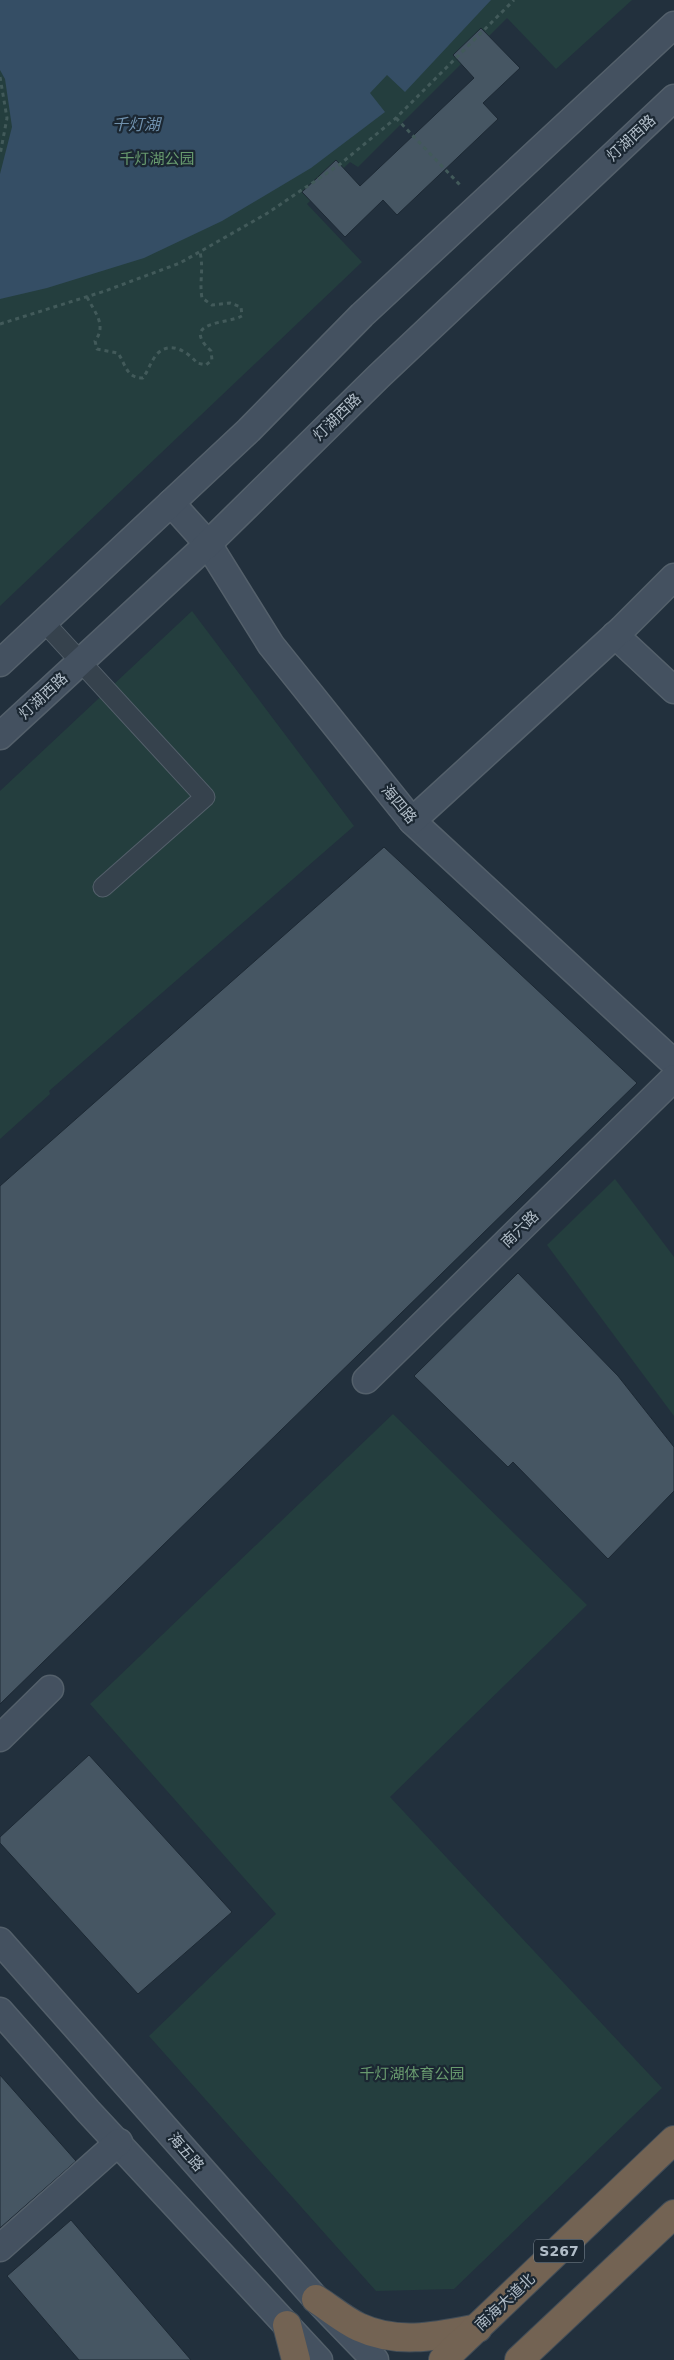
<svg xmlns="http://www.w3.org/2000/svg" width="674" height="2360" font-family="'DejaVu Sans','Noto Sans SC',sans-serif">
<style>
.green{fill:#243e3e}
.water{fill:#354e65}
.building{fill:#465663;stroke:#1d2934}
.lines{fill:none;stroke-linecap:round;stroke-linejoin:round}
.street-casing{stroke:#54606b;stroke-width:21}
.secondary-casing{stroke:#54606b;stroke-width:29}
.highway-casing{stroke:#414d58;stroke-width:30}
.path{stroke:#425a5a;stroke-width:3;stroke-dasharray:4 4;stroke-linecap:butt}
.street{stroke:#36424d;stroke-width:19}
.secondary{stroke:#445160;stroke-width:26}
.highway{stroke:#736353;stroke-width:28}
.labels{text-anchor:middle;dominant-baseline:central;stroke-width:4.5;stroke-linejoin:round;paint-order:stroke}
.shield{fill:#1b2732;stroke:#84909b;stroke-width:1}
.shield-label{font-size:14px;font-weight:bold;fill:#b1bdc8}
.street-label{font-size:15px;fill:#b1bdc8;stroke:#1b2732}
.park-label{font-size:15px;fill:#689a6e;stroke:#1b2732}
.water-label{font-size:16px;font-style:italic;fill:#7091ad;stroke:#1b2732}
</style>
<rect width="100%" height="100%" fill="#22303d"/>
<g class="green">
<path d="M 0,0 L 632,0 L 556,69 L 507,18 L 358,167 L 350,162 L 307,204 L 362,262 L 0,606 Z"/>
<path d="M 192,611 L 354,826 L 49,1091 L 50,1094 L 0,1139 L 0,791 Z"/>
<path d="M 615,1179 L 674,1257 L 674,1416 L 547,1245 Z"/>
<path d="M 393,1414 L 587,1605 L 390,1797 L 662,2088 L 454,2289 L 376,2291 L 149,2036 L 276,1914 L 90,1704 Z"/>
</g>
<path class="water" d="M 0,0 L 491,0 L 405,92 L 387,75 L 370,93 L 385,112 L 311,168 L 222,221 L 144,258 L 47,288 L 0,299 L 0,174 L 12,127 L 5,79 L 0,70 Z"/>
<g class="building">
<path d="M 481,28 L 520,68 L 483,103 L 498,119 L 397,215 L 383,200 L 345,237 L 302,192 L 336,160 L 360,186 L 474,78 L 453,55 Z"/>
<path d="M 384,847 L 637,1083 L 0,1704 L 0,1186 Z"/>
<path d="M 518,1273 L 618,1376 L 674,1447 L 674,1491 L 608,1559 L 513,1462 L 508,1467 L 414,1376 Z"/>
<path d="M 89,1755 L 232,1912 L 138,1994 L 0,1843 L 0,1837 Z"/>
<path d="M 0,2075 L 76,2161 L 0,2228 Z"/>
<path d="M 71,2220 L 191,2360 L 79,2360 L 7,2276 Z"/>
</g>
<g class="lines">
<g class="street-casing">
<path id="street" d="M 44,622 L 205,797 L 103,887"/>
</g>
<g class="secondary-casing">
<g id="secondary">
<path d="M 171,503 L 208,544 L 271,645 L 412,821 L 674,1063"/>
<path d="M 615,635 L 674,690"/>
<path d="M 0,663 L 249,430 L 362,315 L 674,25"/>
<path d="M 0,736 L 208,544 L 379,376 L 674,98"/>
<path d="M 412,821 L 622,629 L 674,577"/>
<path d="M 366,1380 L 674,1078"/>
<path d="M 0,1738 L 50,1689"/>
<path d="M 0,1941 L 316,2299 L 375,2360"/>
<path d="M 0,2011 L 88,2111 L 319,2360"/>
<path d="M 0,2248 L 119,2142"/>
</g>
</g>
<g class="highway-casing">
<g id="highway">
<path d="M 316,2299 C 330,2308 344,2320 359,2327 C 398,2345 437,2336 478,2328"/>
<path d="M 287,2325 L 296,2360"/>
<path d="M 443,2360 L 674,2140"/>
<path d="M 519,2360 L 674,2214"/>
</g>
</g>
<g class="path">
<path d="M 0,77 L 7,118 L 0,155"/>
<path d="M 396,118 L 460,185"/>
<path d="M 87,297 C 95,313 107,325 95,341 L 97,349 L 118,353 C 126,365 126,378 143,378 C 148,371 151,361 157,354 C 170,340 188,352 197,363 L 206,365 L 212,360 L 211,351 C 179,321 228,324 242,316 L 241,307 L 230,303 L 212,305 L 202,298 C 199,281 204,271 200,252"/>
<path d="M 0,324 L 105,291 L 180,263 L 266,214 L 339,165 L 396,118 L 514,0"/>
</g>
<use href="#street" class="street"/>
<use href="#secondary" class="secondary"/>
<use href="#highway" class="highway"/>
</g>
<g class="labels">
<rect class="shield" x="534" y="2239.5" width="50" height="23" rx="4"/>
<g class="shield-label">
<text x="559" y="2251">S267</text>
</g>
<g class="street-label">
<text transform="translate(631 138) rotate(-43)">灯湖西路</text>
<text transform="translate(337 417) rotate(-44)">灯湖西路</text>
<text transform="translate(43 696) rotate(-43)">灯湖西路</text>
<text transform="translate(399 804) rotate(50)">海四路</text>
<text transform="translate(520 1229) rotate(-44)">南六路</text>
<text transform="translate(186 2152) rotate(49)">海五路</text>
<text transform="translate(505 2302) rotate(-43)">南海大道北</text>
</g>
<g class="park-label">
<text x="157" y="159">千灯湖公园</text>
<text x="412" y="2074">千灯湖体育公园</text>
</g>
<g class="water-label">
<text x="136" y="124">千灯湖</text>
</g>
</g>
</svg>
